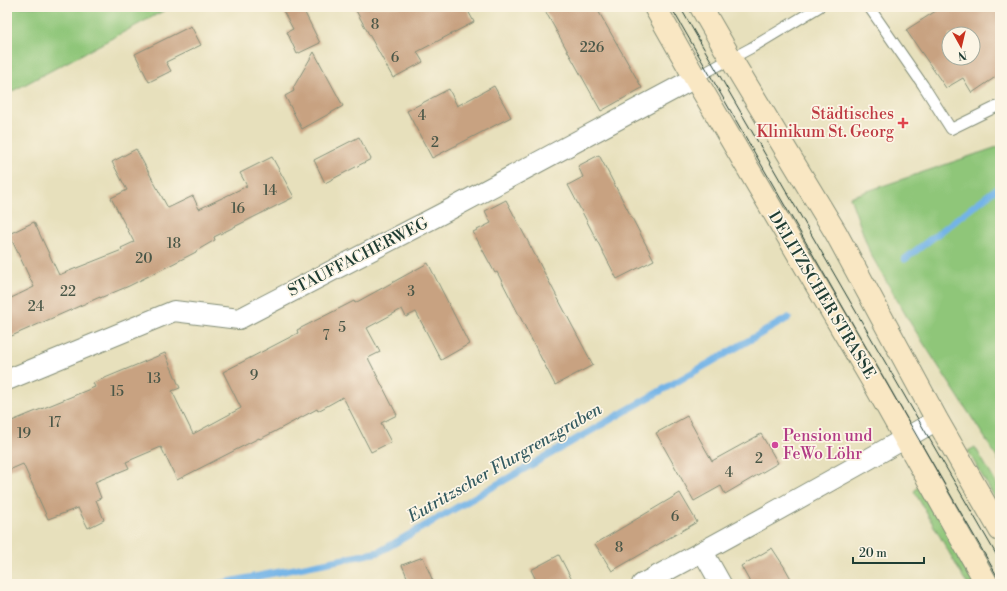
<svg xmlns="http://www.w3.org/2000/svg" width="1007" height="591" font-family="'Libre Bodoni',serif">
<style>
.green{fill:#8fc679;stroke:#578256}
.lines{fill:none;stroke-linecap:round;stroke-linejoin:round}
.stream{stroke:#73b4e7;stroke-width:7}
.building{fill:#c8a281;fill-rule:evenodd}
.service-casing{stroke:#838e78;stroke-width:12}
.minor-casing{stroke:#838e78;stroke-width:22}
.secondary-casing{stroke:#838e78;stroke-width:24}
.service{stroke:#fff;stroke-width:10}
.minor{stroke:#fff;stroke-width:20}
.secondary{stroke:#f9e7c3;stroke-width:22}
.tram{stroke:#1f3d34;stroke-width:1}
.health-dot{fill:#e0444e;stroke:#fcf5e5;stroke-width:1.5}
.hotel-dot{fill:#d1479c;stroke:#fcf5e5;stroke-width:1.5}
.labels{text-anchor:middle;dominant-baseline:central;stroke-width:3.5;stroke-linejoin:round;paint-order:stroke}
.number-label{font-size:14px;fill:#495647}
.health-label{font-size:16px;fill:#be3a42;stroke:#fcf5e5;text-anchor:end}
.street-label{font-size:16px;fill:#1f3d34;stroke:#fcf5e5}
.hotel-label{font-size:16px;fill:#b23c85;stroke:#fcf5e5;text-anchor:start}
.water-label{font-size:17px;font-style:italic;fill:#345b61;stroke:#fcf5e5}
</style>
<rect width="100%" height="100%" fill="#fcf5e5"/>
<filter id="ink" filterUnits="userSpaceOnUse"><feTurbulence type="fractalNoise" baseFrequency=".025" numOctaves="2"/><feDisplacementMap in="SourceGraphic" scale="8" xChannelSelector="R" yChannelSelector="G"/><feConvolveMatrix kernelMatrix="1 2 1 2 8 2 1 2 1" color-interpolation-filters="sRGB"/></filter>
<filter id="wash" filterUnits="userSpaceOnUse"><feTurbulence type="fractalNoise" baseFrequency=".012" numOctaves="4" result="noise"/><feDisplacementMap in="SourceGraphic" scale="16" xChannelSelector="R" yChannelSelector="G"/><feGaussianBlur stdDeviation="0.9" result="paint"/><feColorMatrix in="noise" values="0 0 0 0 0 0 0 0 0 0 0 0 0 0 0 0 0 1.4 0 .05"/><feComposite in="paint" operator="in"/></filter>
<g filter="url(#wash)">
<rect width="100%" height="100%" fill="#e7e0bc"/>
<g class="green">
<path d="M 7,7 L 171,7 L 7,94 Z"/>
<path d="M 1000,146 L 1000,463 L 985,438 L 911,324 L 870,253 L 850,197 Z"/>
<path d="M 975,447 L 1000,490 L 1000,507 L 968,451 Z"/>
<path d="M 923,485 L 979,584 L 967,584 L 914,491 L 917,488 Z"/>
</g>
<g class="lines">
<g class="stream">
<path d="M 905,259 L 1000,186"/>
<path d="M 219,584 L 379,552 L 788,318"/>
</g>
</g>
<g id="blocks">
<g class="building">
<path d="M 281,7 L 302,7 L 320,43 L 297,54 L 287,32 L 293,29 Z"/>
<path d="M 354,7 L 466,7 L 474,22 L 417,52 L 423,62 L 393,78 Z"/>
<path d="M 543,7 L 596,7 L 642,88 L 601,111 Z"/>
<path d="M 942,7 L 1000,7 L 1000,74 L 972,93 L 963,78 L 946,88 L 906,30 ZM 949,34 L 973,34 L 973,58 L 949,58 Z"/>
<path d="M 191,26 L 201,45 L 166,62 L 171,71 L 149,82 L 135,54 Z"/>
<path d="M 314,52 L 343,106 L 302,129 L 285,96 L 294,91 L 293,88 Z"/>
<path d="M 494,86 L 511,117 L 432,158 L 407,111 L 449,89 L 457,106 Z"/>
<path d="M 359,137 L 371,159 L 325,183 L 314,160 Z"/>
<path d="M 136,149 L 168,208 L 193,196 L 199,209 L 247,186 L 240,173 L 272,157 L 294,197 L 214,237 L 215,240 L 196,251 L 196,252 L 129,286 L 100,298 L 100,297 L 7,338 L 7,300 L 34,287 L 9,234 L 34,222 L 59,275 L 122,250 L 121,248 L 134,242 L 111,198 L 127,190 L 112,162 Z"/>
<path d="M 599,155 L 654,260 L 617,279 L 568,185 L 583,177 L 578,166 Z"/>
<path d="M 506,200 L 593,365 L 555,385 L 497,272 L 495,273 L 473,232 L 491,223 L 485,211 Z"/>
<path d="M 428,263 L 469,344 L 441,360 L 416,312 L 406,317 L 402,309 L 367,328 L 380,352 L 368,358 L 397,415 L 381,423 L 391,442 L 371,452 L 343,397 L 318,411 L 317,409 L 274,432 L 260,439 L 259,438 L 177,480 L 161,447 L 126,462 L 129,468 L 95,482 L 101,498 L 96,500 L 104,520 L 88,528 L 78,508 L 48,519 L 23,464 L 7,471 L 7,423 L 95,387 L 93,383 L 165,353 L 180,388 L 172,391 L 193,434 L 241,408 L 223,372 L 298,333 L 297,330 L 354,301 L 355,303 Z"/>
<path d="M 687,416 L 712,461 L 761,434 L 778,463 L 725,494 L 721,486 L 694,501 L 656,433 Z"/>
<path d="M 680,493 L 697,522 L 612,571 L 595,544 Z"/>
<path d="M 772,548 L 785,568 L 794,584 L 751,584 L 741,566 Z"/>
<path d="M 559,555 L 574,584 L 538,584 L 531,570 Z"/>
<path d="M 423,557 L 434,584 L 410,584 L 402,565 Z"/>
</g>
</g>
</g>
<g filter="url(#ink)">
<use href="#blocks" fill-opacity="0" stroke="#838e78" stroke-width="1"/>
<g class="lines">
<g class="service-casing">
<g id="service">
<path d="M 869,7 L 923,85 L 951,129 L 1000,105"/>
<path d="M 695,78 L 751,48 L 819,7"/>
</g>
</g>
<g class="minor-casing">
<g id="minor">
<path d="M 7,380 L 174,311 L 239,319 L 447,211 L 695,78"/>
<path d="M 703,552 L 721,584"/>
<path d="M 642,584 C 741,531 840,476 937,420"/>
</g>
</g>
<g class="secondary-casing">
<g id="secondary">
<path d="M 655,7 L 695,78 L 876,387 L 987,584"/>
<path d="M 701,7 L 731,59 L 836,233 L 937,420 L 1000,530"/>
</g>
</g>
<use href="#service" class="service"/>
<use href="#minor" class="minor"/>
<use href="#secondary" class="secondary"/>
<g class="tram">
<path d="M 671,7 L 1000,581"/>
<path d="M 680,7 L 1000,561"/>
</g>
</g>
</g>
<path class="health-dot" d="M901 117h4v4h4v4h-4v4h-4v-4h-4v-4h4z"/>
<circle class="hotel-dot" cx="775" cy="445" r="4"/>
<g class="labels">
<g class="number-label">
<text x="375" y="25">8</text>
<text x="592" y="48">226</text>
<text x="395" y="58">6</text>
<text x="422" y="116">4</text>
<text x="435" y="143">2</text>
<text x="270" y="191">14</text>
<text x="238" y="209">16</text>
<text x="174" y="244">18</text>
<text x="144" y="259">20</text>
<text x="68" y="292">22</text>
<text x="411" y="292">3</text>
<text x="36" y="307">24</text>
<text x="342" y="328">5</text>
<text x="326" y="336">7</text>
<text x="254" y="376">9</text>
<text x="154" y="379">13</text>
<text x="117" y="392">15</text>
<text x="55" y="423">17</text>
<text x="24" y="434">19</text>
<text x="759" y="459">2</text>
<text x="729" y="473">4</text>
<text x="675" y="517">6</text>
<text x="619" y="548">8</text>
</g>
<g class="health-label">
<text x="894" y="114">Städtisches<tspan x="894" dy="18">Klinikum St. Georg</tspan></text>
</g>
<g class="street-label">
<text transform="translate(358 257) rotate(-27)">STAUFFACHERWEG</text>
<text transform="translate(822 295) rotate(59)">DELITZSCHER STRASSE</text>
</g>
<g class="hotel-label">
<text x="783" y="436">Pension und<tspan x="783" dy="18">FeWo Löhr</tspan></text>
</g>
<g class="water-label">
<text transform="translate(505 463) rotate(-30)">Eutritzscher Flurgrenzgraben</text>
</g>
</g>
<rect width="1007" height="591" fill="none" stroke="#fcf5e5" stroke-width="24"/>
<g transform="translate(961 46) rotate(172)"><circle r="19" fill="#fcf5e5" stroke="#a4ab9e"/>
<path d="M0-3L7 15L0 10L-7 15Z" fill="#c8321e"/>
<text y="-6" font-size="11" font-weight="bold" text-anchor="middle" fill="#1f3d34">N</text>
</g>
<path d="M853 557v6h71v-6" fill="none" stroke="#1f3d34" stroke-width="2"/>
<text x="859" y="557" font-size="12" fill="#1f3d34" stroke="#fcf5e5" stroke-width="3" paint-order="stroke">20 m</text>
</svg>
